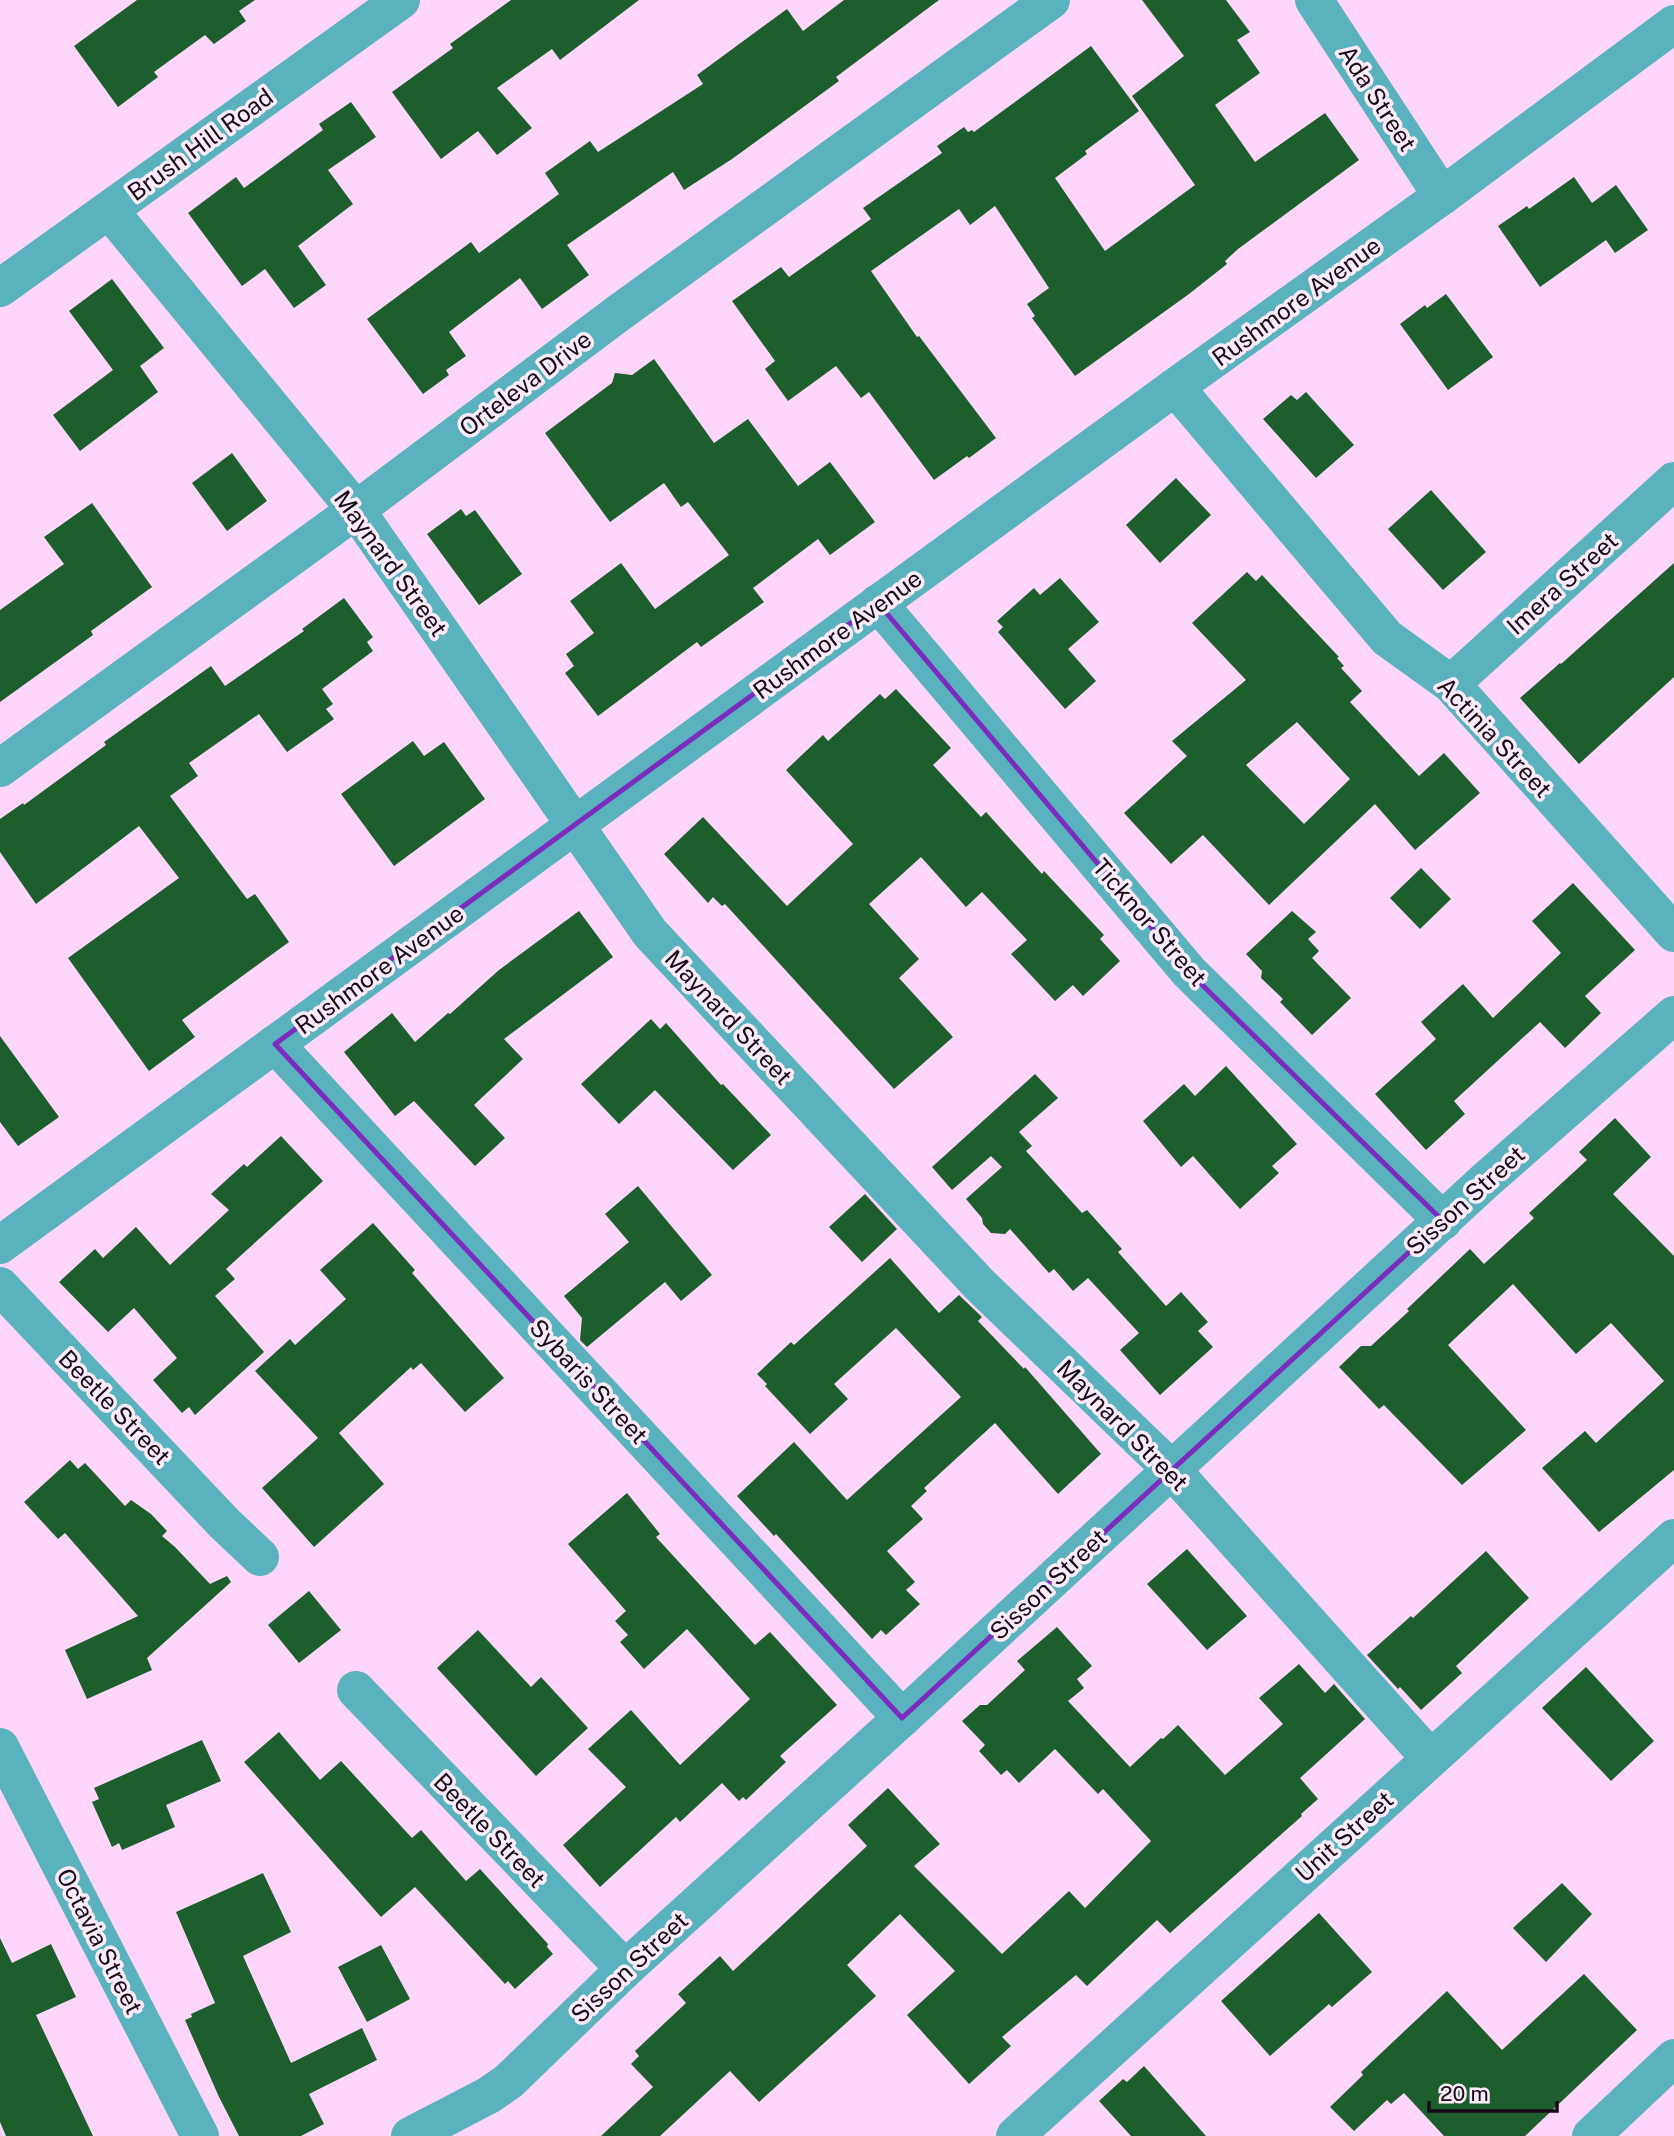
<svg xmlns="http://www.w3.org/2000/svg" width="1674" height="2136" font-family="'Public Sans',sans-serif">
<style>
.building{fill:#1c5f2c;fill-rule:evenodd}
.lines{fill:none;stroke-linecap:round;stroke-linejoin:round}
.minor{stroke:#5ab2bf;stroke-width:38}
.marked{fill:none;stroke:#7b2cbf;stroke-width:5;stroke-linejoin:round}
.labels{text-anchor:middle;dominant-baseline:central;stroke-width:7;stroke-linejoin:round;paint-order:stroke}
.street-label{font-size:24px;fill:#170a17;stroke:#fcecfb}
</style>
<rect width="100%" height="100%" fill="#fed6fc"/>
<g class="building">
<path d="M 137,0 L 255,0 L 239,11 L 246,21 L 214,44 L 205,35 L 154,72 L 158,77 L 118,107 L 74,46 Z"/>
<path d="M 511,0 L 639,0 L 560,60 L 552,49 L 497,88 L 532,128 L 497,155 L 478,131 L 441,159 L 392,92 L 453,48 L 450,44 Z"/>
<path d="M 844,0 L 939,0 L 836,77 L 839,81 L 732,159 L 684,190 L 673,172 L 567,245 L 589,275 L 542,309 L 520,278 L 449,332 L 466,356 L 446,370 L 449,375 L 423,394 L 367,319 L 471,242 L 479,253 L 559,194 L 545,173 L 590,141 L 598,152 L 703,84 L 697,75 L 787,9 L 803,31 Z"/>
<path d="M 1142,0 L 1226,0 L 1250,32 L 1237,40 L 1260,73 L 1215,105 L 1255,162 L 1325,113 L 1359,160 L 1238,249 L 1225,261 L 1227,264 L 1189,294 L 1075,376 L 1032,318 L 1035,316 L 1027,304 L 1049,288 L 995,206 L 970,225 L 959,209 L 871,271 L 917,337 L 919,336 L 996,438 L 969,458 L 967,456 L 934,480 L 869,392 L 861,398 L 836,366 L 788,401 L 765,369 L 775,361 L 732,301 L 781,267 L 789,277 L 871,219 L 863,208 L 942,153 L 937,146 L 964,127 L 968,132 L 972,130 L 974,132 L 1091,46 L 1139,111 L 1085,151 L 1087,154 L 1055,178 L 1105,251 L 1195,185 L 1132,96 L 1184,56 Z"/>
<path d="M 351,102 L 376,137 L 328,170 L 353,204 L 298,246 L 326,285 L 294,308 L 265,269 L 242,286 L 188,213 L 236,177 L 244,188 L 323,130 L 319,124 Z"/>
<path d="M 1574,177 L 1592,203 L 1616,185 L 1648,230 L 1615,253 L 1606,240 L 1540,287 L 1498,226 L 1527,206 L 1529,209 Z"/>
<path d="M 112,279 L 164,348 L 140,366 L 158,392 L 80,451 L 53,415 L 113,370 L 69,311 Z"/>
<path d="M 1446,294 L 1493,357 L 1448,390 L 1400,324 L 1425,305 L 1427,308 Z"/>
<path d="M 654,359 L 714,443 L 748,419 L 798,486 L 830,462 L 875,522 L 830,555 L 818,539 L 753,588 L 764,602 L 701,647 L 697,642 L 598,716 L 565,673 L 574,666 L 566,654 L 594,633 L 570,601 L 621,563 L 655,609 L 729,555 L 688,502 L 681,507 L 664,483 L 610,522 L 545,433 L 612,383 L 615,373 L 632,375 Z"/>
<path d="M 1306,392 L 1354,445 L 1316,478 L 1263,419 L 1291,395 L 1297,400 Z"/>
<path d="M 232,453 L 267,501 L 227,531 L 192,483 Z"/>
<path d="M 1176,478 L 1211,515 L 1160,563 L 1126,525 Z"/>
<path d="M 1431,490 L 1486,552 L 1443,590 L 1388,529 Z"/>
<path d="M 92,503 L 152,587 L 91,631 L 93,635 L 0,702 L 0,610 L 64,564 L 44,537 Z"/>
<path d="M 461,509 L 466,516 L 475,510 L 522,574 L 479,605 L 427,534 Z"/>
<path d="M 1674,563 L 1674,677 L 1579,764 L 1520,698 L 1560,663 L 1561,664 Z"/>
<path d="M 1247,572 L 1256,581 L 1262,575 L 1339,657 L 1337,658 L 1344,666 L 1341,668 L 1362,691 L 1350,702 L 1419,776 L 1444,753 L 1480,793 L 1415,850 L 1375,804 L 1269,905 L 1203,835 L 1171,864 L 1124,813 L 1187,756 L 1172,741 L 1246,680 L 1192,623 ZM 1297,722 L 1350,779 L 1304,824 L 1246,765 Z"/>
<path d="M 1060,578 L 1099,622 L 1068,649 L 1096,681 L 1065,709 L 998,632 L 1003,627 L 997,621 L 1034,588 L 1040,595 Z"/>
<path d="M 344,598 L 373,637 L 367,642 L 373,651 L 322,689 L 333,704 L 326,709 L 334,719 L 287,752 L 259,714 L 189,763 L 198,776 L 170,796 L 247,899 L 255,894 L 289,942 L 182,1020 L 195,1037 L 149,1071 L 68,958 L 179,878 L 139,826 L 36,904 L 0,852 L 0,819 L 23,803 L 24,805 L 106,745 L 104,742 L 211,666 L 225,686 L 304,631 L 302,629 Z"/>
<path d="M 896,689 L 951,748 L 933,765 L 981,817 L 986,812 L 1042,874 L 1044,871 L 1104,935 L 1100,939 L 1120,961 L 1083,996 L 1073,985 L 1055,1001 L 1011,954 L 1027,940 L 982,892 L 966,907 L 921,857 L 869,904 L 919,959 L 899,978 L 953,1037 L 894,1089 L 725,904 L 722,906 L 713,897 L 708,903 L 664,854 L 703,817 L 787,906 L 853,844 L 786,770 L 823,735 L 828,741 L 880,694 L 885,699 Z"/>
<path d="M 413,741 L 424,756 L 444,742 L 485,799 L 394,866 L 341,794 Z"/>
<path d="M 1421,868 L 1451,899 L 1420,929 L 1390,898 Z"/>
<path d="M 1573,883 L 1635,950 L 1585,996 L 1601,1013 L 1565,1048 L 1540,1022 L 1454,1101 L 1465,1114 L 1426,1150 L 1375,1094 L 1436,1039 L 1421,1022 L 1463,984 L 1493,1018 L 1561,953 L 1532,921 Z"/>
<path d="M 579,911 L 613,957 L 504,1039 L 523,1059 L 474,1105 L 505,1138 L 475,1166 L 414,1101 L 395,1116 L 344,1052 L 392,1013 L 415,1042 L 448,1013 L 450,1014 L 499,970 Z"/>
<path d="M 1292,911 L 1316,932 L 1308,939 L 1319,951 L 1312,958 L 1351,998 L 1312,1035 L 1280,1002 L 1283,999 L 1261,978 L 1262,971 L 1246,954 Z"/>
<path d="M 651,1019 L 660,1029 L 666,1023 L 721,1085 L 723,1084 L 771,1135 L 733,1170 L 655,1090 L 619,1124 L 581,1084 Z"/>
<path d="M 0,1036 L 59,1117 L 18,1146 L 0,1122 Z"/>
<path d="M 1226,1066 L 1297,1144 L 1272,1166 L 1279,1173 L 1240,1209 L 1193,1156 L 1181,1167 L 1143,1121 L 1184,1084 L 1195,1096 Z"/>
<path d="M 1035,1074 L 1058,1098 L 1019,1132 L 1032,1146 L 1026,1151 L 1082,1213 L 1087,1210 L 1122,1249 L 1118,1252 L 1166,1306 L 1181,1292 L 1208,1322 L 1198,1331 L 1213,1347 L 1160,1395 L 1120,1350 L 1139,1333 L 1088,1278 L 1073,1291 L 1054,1269 L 1049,1273 L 1010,1229 L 1005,1234 L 991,1233 L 983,1224 L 982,1218 L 966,1199 L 1002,1167 L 991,1156 L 952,1190 L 932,1167 Z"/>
<path d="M 1615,1118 L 1651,1157 L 1613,1194 L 1674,1256 L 1674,1470 L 1599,1532 L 1542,1468 L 1585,1431 L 1596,1443 L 1664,1381 L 1611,1323 L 1576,1354 L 1513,1284 L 1448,1345 L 1526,1430 L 1462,1485 L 1384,1405 L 1379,1409 L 1339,1367 L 1361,1346 L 1371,1346 L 1409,1311 L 1407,1309 L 1470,1249 L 1484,1264 L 1534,1218 L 1529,1213 L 1587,1160 L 1579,1152 Z"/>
<path d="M 281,1136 L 323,1181 L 226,1269 L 235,1279 L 215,1296 L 264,1352 L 195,1415 L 189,1407 L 182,1413 L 153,1380 L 177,1358 L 134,1308 L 108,1332 L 59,1282 L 95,1249 L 103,1258 L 136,1227 L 170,1265 L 229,1210 L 211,1194 L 244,1164 L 247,1167 Z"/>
<path d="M 638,1186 L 712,1275 L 681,1301 L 665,1282 L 587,1347 L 580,1340 L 582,1318 L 564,1296 L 629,1242 L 605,1214 Z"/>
<path d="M 865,1194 L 897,1229 L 862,1262 L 829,1227 Z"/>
<path d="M 373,1223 L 415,1270 L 412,1273 L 504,1378 L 465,1412 L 421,1363 L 413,1370 L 411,1367 L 339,1433 L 384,1484 L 314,1547 L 262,1488 L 318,1438 L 255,1371 L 290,1339 L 295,1345 L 346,1299 L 320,1270 Z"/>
<path d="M 890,1258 L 939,1313 L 959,1295 L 982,1317 L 978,1321 L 1024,1369 L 1025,1367 L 1101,1454 L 1058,1494 L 995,1423 L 924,1488 L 927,1491 L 911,1506 L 923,1519 L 887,1551 L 915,1582 L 906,1590 L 920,1604 L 886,1635 L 881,1630 L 872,1639 L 776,1534 L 774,1536 L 737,1496 L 794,1442 L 847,1500 L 961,1397 L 896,1328 L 834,1384 L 848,1399 L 810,1434 L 765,1386 L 767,1384 L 757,1374 L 791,1342 L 794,1345 Z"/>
<path d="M 70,1460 L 78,1469 L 85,1463 L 125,1506 L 131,1500 L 151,1514 L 167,1531 L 162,1536 L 175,1547 L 210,1584 L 227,1576 L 231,1582 L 147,1658 L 152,1670 L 87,1699 L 65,1650 L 138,1616 L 65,1533 L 58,1539 L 24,1502 Z"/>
<path d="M 627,1493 L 660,1534 L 656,1537 L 755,1645 L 770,1632 L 837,1705 L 780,1756 L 786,1762 L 746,1800 L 743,1797 L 739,1801 L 722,1783 L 680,1822 L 676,1817 L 600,1887 L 563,1845 L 626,1787 L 588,1749 L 631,1710 L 680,1765 L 750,1699 L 687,1629 L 644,1669 L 620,1642 L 628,1635 L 615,1621 L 626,1611 L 568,1544 Z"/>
<path d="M 1187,1549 L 1247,1616 L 1207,1650 L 1147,1584 Z"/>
<path d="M 1486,1551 L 1529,1598 L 1456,1666 L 1462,1673 L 1421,1710 L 1400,1687 L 1398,1689 L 1367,1655 L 1411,1616 L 1413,1618 Z"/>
<path d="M 309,1591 L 341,1630 L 299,1663 L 268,1625 Z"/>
<path d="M 1057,1627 L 1092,1666 L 1077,1679 L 1084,1688 L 1068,1701 L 1130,1767 L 1161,1738 L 1163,1739 L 1178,1725 L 1225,1775 L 1283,1724 L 1259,1698 L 1299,1664 L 1325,1693 L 1334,1684 L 1365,1719 L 1300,1778 L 1318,1799 L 1301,1814 L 1302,1816 L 1170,1933 L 1157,1920 L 1087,1986 L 1076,1975 L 1002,2037 L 1011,2046 L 969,2084 L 907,2015 L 955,1971 L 900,1914 L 847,1965 L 876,1996 L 759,2102 L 730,2071 L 660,2136 L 601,2136 L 653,2087 L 631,2064 L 639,2056 L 635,2051 L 686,2003 L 678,1994 L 720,1956 L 733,1971 L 867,1846 L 848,1825 L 888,1788 L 940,1844 L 914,1866 L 1002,1954 L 1069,1891 L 1085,1908 L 1151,1841 L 1103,1789 L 1098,1794 L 1055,1749 L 1019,1783 L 1007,1770 L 1001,1775 L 979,1751 L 985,1745 L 962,1721 L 980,1705 L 987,1705 L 1025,1670 L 1017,1661 Z"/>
<path d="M 478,1630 L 531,1687 L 541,1677 L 588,1728 L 536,1776 L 437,1668 Z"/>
<path d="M 1586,1667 L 1654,1741 L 1611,1781 L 1542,1708 Z"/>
<path d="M 279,1732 L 320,1780 L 341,1761 L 412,1838 L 421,1830 L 466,1881 L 480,1869 L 548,1944 L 547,1947 L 553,1954 L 515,1989 L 508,1981 L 505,1984 L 415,1887 L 381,1917 L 244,1762 Z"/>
<path d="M 202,1740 L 221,1781 L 166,1805 L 175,1827 L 122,1850 L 119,1843 L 112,1847 L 92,1802 L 99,1799 L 94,1788 Z"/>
<path d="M 263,1873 L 291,1932 L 243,1956 L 291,2063 L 362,2028 L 377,2060 L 309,2094 L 324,2124 L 301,2136 L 239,2136 L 219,2097 L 185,2020 L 192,2017 L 191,2014 L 215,2003 L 176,1912 Z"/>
<path d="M 1562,1883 L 1592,1914 L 1546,1962 L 1513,1928 Z"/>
<path d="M 1319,1913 L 1372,1972 L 1332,2007 L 1329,2004 L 1270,2056 L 1221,2001 Z"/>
<path d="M 0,1938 L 12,1963 L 51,1944 L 76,1997 L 36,2015 L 93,2136 L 6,2136 L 0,2122 Z"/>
<path d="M 381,1945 L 410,1999 L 367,2022 L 338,1967 Z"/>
<path d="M 1584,1974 L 1637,2030 L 1525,2136 L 1444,2136 L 1404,2093 L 1391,2104 L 1387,2100 L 1354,2131 L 1330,2107 L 1363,2075 L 1361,2072 L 1447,1991 L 1502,2050 Z"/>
<path d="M 1144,2066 L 1206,2136 L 1131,2136 L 1099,2101 L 1123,2079 L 1127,2082 Z"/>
</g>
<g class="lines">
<g class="minor">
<path d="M 1314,0 L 1442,196"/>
<path d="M 109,210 L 356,510 L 650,933 L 979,1284 L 1172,1470 L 1430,1758"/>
<path d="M 0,288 L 401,0"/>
<path d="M 1175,387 L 1387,638 L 1451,684 L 1674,933"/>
<path d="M 878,603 L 1189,972 L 1443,1221"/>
<path d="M 1451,684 L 1674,481"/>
<path d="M 0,768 L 356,510 L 620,312 L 1051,0"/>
<path d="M 275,1044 L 902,1718"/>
<path d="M 0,1245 L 1175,387 L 1442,196 L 1674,24"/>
<path d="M 0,1286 L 224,1523 L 260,1557"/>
<path d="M 356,1690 L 625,1969"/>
<path d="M 0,1747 L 200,2136"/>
<path d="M 410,2136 L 489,2095 L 509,2081 L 625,1969 L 902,1718 L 1486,1180 L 1674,1015"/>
<path d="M 1015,2136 L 1674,1538"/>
<path d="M 1591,2136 L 1674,2058"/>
</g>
</g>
<path class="marked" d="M 878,603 L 1189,972 L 1443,1221 L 902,1718 L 275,1044 Z"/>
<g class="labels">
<g class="street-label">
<text transform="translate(1378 98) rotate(57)">Ada Street</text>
<text transform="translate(200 144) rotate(-36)">Brush Hill Road</text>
<text transform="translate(1296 301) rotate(-36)">Rushmore Avenue</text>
<text transform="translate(525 383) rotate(-37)">Orteleva Drive</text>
<text transform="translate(391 563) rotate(54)">Maynard Street</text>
<text transform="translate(1562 583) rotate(-42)">Imera Street</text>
<text transform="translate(837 634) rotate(-36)">Rushmore Avenue</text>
<text transform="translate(1495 737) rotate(47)">Actinia Street</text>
<text transform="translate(1150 922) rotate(49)">Ticknor Street</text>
<text transform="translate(379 969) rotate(-36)">Rushmore Avenue</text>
<text transform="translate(729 1017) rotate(47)">Maynard Street</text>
<text transform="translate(1465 1200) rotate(-42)">Sisson Street</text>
<text transform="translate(589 1381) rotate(47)">Sybaris Street</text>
<text transform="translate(115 1407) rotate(46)">Beetle Street</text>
<text transform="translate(1123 1425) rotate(45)">Maynard Street</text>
<text transform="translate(1048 1584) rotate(-43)">Sisson Street</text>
<text transform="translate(490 1830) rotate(46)">Beetle Street</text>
<text transform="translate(1344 1836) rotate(-42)">Unit Street</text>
<text transform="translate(100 1941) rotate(63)">Octavia Street</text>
<text transform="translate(629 1967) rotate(-43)">Sisson Street</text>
</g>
</g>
<path d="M1429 2101v10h128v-10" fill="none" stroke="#170a17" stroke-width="3.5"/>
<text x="1440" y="2101" font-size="21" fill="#170a17" stroke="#fcecfb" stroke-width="5" paint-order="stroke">20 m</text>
</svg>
